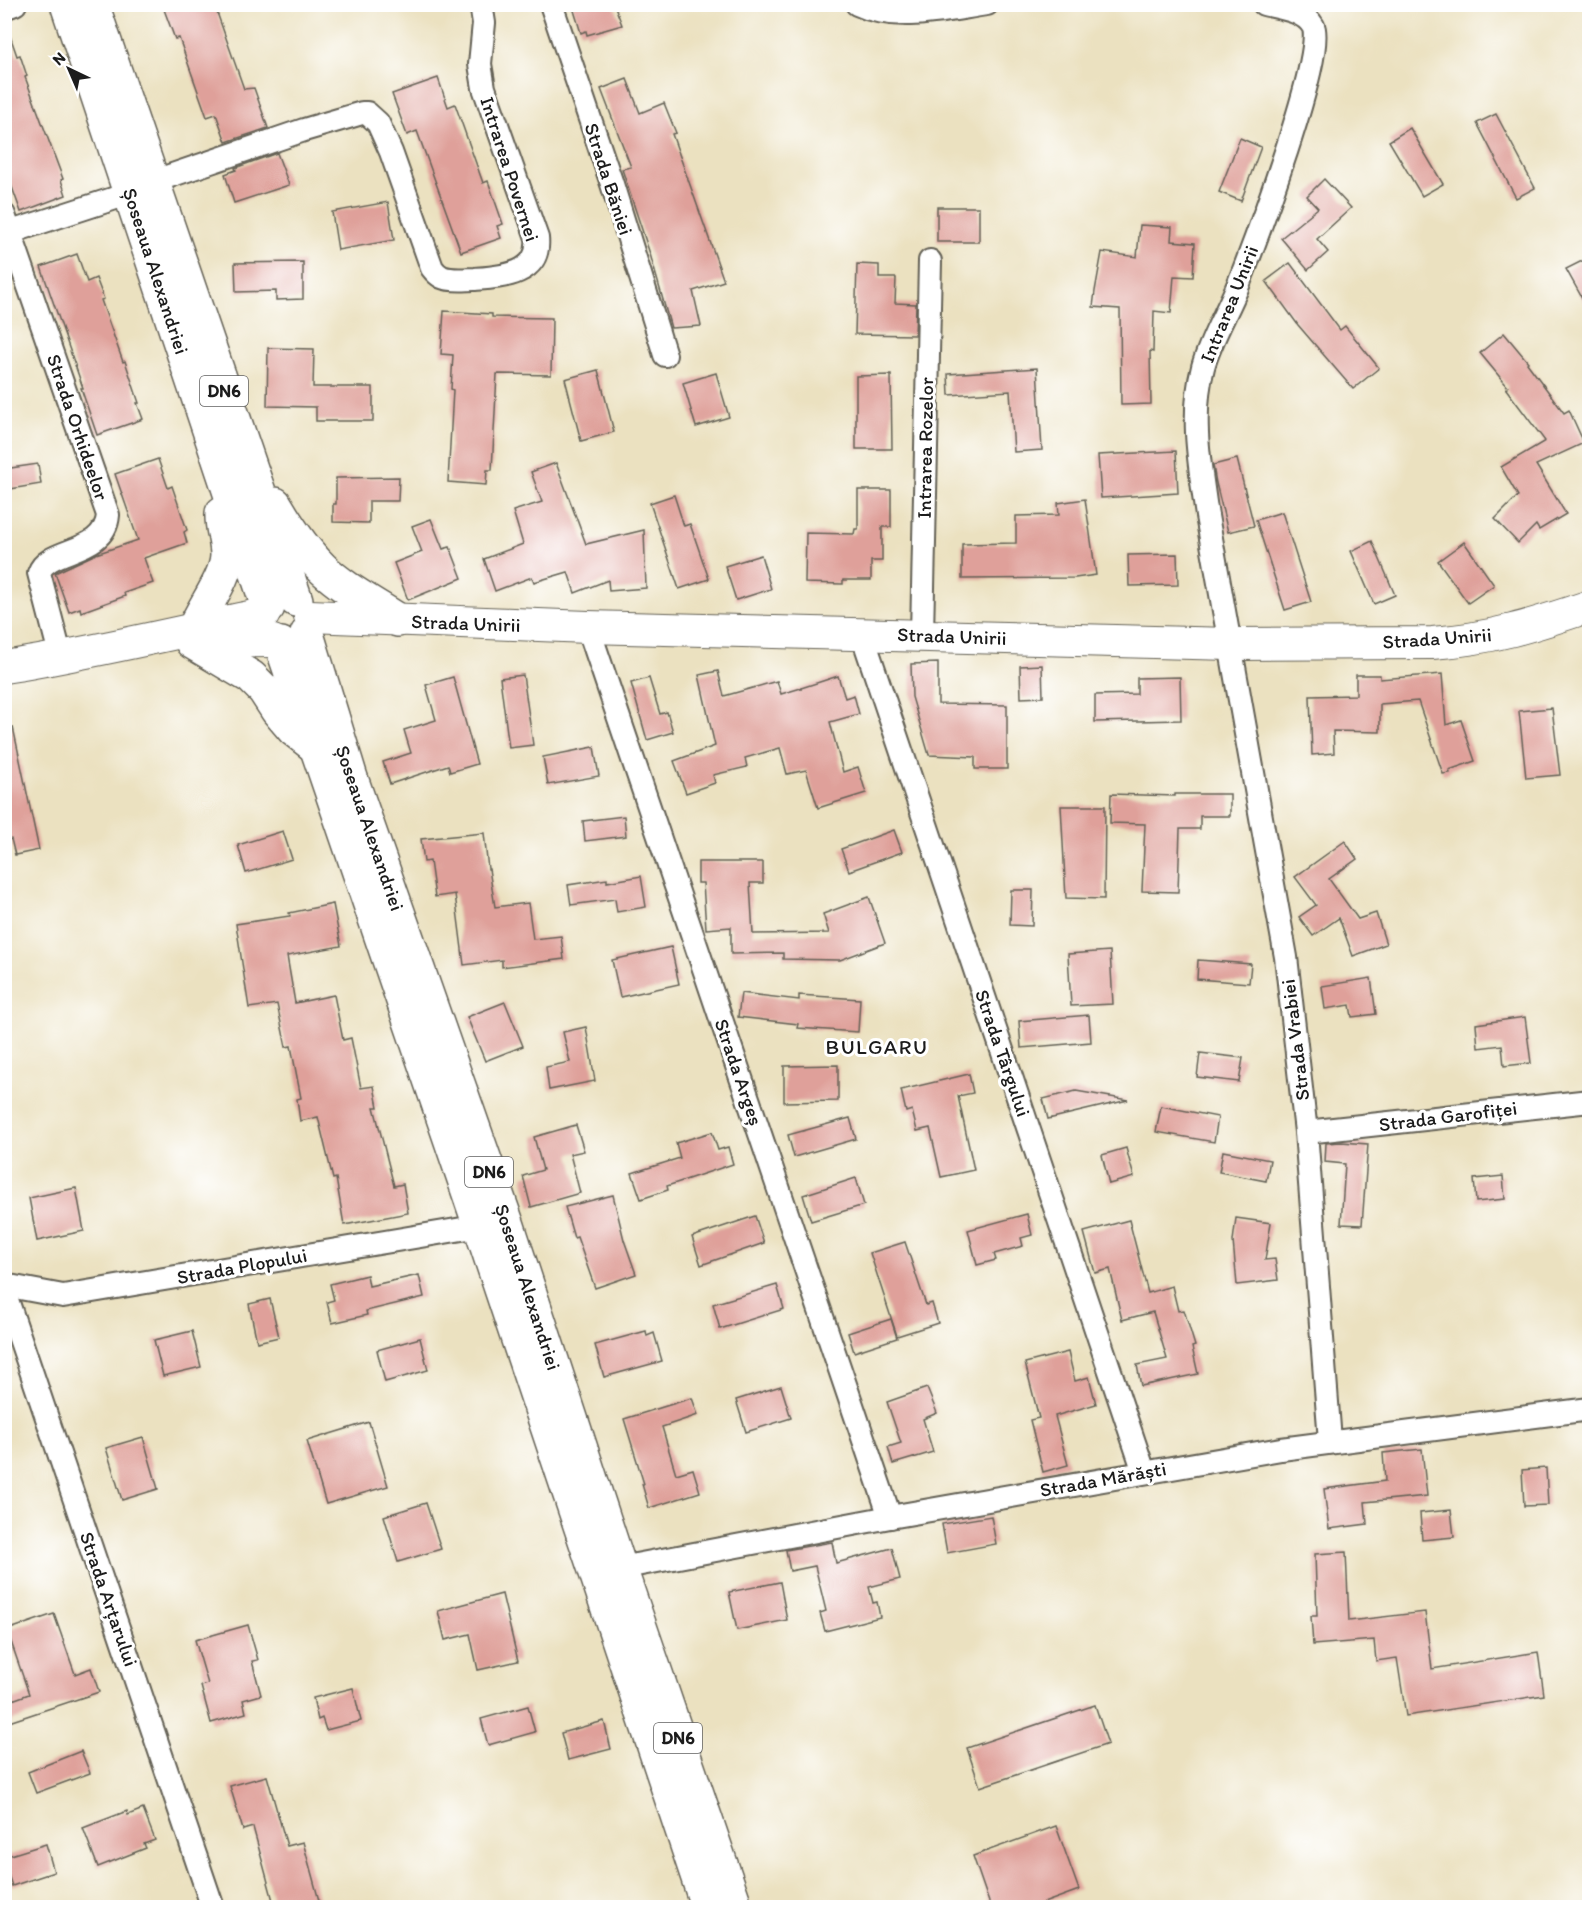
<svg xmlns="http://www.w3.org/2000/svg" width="1594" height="1912" font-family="Itim,sans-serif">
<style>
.building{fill:#dfa09a}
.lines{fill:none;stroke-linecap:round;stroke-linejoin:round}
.minor-casing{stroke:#646155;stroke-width:26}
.secondary-casing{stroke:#646155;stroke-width:34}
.trunk-casing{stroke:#646155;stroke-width:36}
.minor{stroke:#fff;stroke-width:22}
.secondary{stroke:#fff;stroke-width:32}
.trunk{stroke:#fff;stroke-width:33}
.labels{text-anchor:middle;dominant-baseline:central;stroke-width:6;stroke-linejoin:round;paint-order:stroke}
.shield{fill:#fff;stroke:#606060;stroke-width:1.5}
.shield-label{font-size:18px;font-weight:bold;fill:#1c1c1c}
.street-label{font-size:20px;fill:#1c1c1c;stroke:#fff}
.neighbourhood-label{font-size:21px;letter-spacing:1.5px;fill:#1c1c1c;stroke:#fff}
</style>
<rect width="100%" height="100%" fill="#fff"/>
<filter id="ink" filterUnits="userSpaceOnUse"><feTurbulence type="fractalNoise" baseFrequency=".0167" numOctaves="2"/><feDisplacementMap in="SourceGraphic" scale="12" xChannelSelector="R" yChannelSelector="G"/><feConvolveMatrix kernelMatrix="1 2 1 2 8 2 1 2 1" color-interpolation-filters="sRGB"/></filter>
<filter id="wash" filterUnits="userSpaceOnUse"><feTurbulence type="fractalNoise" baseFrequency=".008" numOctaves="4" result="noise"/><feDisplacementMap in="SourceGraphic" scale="24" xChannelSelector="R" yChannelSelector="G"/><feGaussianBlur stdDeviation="1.35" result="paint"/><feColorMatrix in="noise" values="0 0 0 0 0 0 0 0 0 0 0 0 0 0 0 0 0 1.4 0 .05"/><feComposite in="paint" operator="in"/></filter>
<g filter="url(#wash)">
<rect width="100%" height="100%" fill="#ebe1c0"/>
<g id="blocks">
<g class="building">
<path d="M 162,4 L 214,4 L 244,89 L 254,88 L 268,128 L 226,142 L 216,114 L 207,117 L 179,38 L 175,39 Z"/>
<path d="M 572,4 L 614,4 L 622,25 L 587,35 L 586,31 L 581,33 Z"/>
<path d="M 4,27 L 7,27 L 17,56 L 20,55 L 27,76 L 25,77 L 63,179 L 61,180 L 66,195 L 21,212 L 4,165 Z"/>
<path d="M 438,78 L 448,107 L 455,104 L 483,183 L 488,181 L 503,224 L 497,226 L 501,238 L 461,252 L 417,131 L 407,135 L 392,94 Z"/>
<path d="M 627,79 L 640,113 L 664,103 L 676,133 L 672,134 L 724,281 L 693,291 L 701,326 L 671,328 L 650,254 L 622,169 L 631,167 L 601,89 Z"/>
<path d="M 1496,114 L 1535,188 L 1516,198 L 1477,123 Z"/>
<path d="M 1410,128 L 1443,184 L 1422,196 L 1389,141 Z"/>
<path d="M 1240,138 L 1261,147 L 1241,201 L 1219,192 Z"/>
<path d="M 277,153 L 289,185 L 234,203 L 225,174 L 236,170 L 235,168 Z"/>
<path d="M 1324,179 L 1351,208 L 1317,239 L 1328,252 L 1308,270 L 1281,238 L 1318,208 L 1307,196 Z"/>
<path d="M 388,202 L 394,240 L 338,250 L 332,212 Z"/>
<rect x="937" y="207" width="42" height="35"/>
<path d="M 1140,225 L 1172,227 L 1171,241 L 1195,243 L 1193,277 L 1174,276 L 1171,313 L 1154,311 L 1153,352 L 1150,351 L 1151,404 L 1121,405 L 1120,309 L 1093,307 L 1095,291 L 1102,252 L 1137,257 Z"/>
<path d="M 77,254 L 87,282 L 96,278 L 104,299 L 101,300 L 123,362 L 125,361 L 139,403 L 137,403 L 143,419 L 97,435 L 81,388 L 83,388 L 41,267 Z"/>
<path d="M 1590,257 L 1590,312 L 1566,269 Z"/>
<path d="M 303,262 L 303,299 L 276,300 L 276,291 L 236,292 L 235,263 Z"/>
<path d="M 1290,263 L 1340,330 L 1345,326 L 1379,368 L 1353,389 L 1298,325 L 1266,281 Z"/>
<path d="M 857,264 L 879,265 L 879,278 L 896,278 L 895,303 L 916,304 L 915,335 L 855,334 Z"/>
<path d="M 444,311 L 492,314 L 492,317 L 552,318 L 551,375 L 497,374 L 492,470 L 487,470 L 486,485 L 448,482 L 453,390 L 451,389 L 453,355 L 441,354 Z"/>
<path d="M 1504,333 L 1528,362 L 1527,363 L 1564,413 L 1569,410 L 1584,443 L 1536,465 L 1566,514 L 1539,530 L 1536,525 L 1518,543 L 1495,519 L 1518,496 L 1501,467 L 1545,441 L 1506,389 L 1508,387 L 1480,353 Z"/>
<path d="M 268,348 L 314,349 L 313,387 L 373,387 L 373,421 L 316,421 L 316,407 L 267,406 Z"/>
<path d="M 1037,368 L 1042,450 L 1014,452 L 1010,391 L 949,395 L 948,374 Z"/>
<path d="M 598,370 L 614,432 L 581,441 L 565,379 Z"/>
<path d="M 716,373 L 729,417 L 696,427 L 683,383 Z"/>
<path d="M 891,375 L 892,449 L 856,449 L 856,376 Z"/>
<path d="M 1176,451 L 1178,493 L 1101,498 L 1098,455 Z"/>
<path d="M 158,459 L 168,488 L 172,486 L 187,530 L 184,532 L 187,543 L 144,558 L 153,583 L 124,593 L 125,596 L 81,612 L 80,608 L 69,612 L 55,573 L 96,554 L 138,540 L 115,474 Z"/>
<path d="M 1237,459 L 1254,526 L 1228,532 L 1216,483 L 1213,465 Z"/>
<path d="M 556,463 L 586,544 L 644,530 L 646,588 L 609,591 L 608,580 L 575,593 L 568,572 L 534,582 L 532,577 L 495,591 L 484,559 L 523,544 L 513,511 L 542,502 L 531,472 Z"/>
<path d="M 38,464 L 41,484 L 4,490 L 4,469 Z"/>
<path d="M 399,477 L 398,501 L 369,501 L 369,523 L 333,522 L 333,504 L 336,504 L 336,478 Z"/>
<path d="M 858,490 L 891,490 L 891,527 L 882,527 L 882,561 L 871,561 L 871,580 L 843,580 L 843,584 L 805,583 L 806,533 L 854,534 L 855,529 L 858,529 Z"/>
<path d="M 674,495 L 684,526 L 690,524 L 709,579 L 679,589 L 650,503 Z"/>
<path d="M 1085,499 L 1096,575 L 1075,578 L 962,579 L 962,544 L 1016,543 L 1016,516 L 1059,515 L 1058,503 Z"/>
<path d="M 1282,512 L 1311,602 L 1285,610 L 1256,520 Z"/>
<path d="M 431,519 L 443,549 L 450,547 L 462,578 L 408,600 L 394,563 L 422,552 L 412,526 Z"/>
<path d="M 1372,541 L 1395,595 L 1374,604 L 1351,551 Z"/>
<path d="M 1464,542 L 1494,585 L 1468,603 L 1438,561 Z"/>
<path d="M 1177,554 L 1178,585 L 1129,586 L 1128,555 Z"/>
<path d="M 761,555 L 771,589 L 736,600 L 725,566 Z"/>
<path d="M 938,663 L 938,704 L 1007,705 L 1007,769 L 975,769 L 975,757 L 929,755 L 912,697 L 911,664 Z"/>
<path d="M 1042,665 L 1043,697 L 1021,698 L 1020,666 Z"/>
<path d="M 718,671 L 724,696 L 777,681 L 781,694 L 801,688 L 801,690 L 801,688 L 838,676 L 845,698 L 854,695 L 859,714 L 830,722 L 843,772 L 858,767 L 866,793 L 818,808 L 806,770 L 787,774 L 780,748 L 745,758 L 747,767 L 713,775 L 715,783 L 686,793 L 674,761 L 715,746 L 699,675 Z"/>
<path d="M 1442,674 L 1446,725 L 1461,720 L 1475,761 L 1449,770 L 1450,773 L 1443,774 L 1418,701 L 1380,704 L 1380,732 L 1333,731 L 1334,753 L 1312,755 L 1310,696 L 1356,695 L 1356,675 L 1380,675 L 1380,679 Z"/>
<path d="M 523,675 L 533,745 L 509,748 L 500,678 Z"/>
<path d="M 453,677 L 477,764 L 450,772 L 448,765 L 390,784 L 383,762 L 411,753 L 404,730 L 436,720 L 426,685 Z"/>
<path d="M 1180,677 L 1181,720 L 1095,722 L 1095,695 L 1137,694 L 1137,678 Z"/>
<path d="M 649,678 L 660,714 L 667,712 L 673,732 L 647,740 L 631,683 Z"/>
<path d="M 1552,708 L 1560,775 L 1526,778 L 1519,711 Z"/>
<path d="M 13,727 L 39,850 L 15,855 L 11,839 L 4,840 L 4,728 Z"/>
<path d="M 594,747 L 599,776 L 548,785 L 543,757 Z"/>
<path d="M 1111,794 L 1175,796 L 1175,794 L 1230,794 L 1230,816 L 1200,816 L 1200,829 L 1180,829 L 1178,892 L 1142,891 L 1145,824 L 1110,823 Z"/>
<path d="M 1061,806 L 1105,806 L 1104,899 L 1066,898 Z"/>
<path d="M 624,816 L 626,836 L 585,841 L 583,821 Z"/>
<path d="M 894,830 L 902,852 L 849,871 L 841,849 Z"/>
<path d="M 283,831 L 292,859 L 246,873 L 238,845 Z"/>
<path d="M 484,833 L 488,869 L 489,869 L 495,907 L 528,903 L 533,939 L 561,936 L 564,959 L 502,967 L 502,960 L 464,965 L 455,894 L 435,897 L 430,861 L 424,862 L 421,839 Z"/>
<path d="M 1345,841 L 1357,859 L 1329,879 L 1358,919 L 1376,913 L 1386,944 L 1353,956 L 1339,918 L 1313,936 L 1299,917 L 1316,905 L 1295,877 Z"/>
<path d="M 698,862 L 763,862 L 763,883 L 750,883 L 753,934 L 829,933 L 823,914 L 869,897 L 885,943 L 840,960 L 783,959 L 783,953 L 731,954 L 731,927 L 706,929 L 703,883 L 698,883 Z"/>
<path d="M 641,876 L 646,907 L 617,912 L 615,899 L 571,905 L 568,885 L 607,879 L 607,882 Z"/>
<path d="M 1011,890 L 1033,890 L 1032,926 L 1010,925 Z"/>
<path d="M 333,904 L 341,946 L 287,956 L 295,1003 L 334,995 L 343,1040 L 351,1038 L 361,1088 L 374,1086 L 378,1107 L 374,1107 L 394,1186 L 403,1184 L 408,1213 L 344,1225 L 336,1178 L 333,1179 L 318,1117 L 300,1121 L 297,1099 L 301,1098 L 291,1046 L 286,1047 L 277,1004 L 249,1008 L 236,924 L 290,916 L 289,913 Z"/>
<path d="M 671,947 L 679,984 L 620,997 L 612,960 Z"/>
<path d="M 1110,951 L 1113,1004 L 1071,1006 L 1068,954 Z"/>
<path d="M 1198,960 L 1251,964 L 1249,983 L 1197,979 Z"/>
<path d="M 1371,978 L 1376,1014 L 1352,1017 L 1350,1005 L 1325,1009 L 1322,986 Z"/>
<path d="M 741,993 L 799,1000 L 799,995 L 860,999 L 858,1032 L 797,1028 L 798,1024 L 738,1017 Z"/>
<path d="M 505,1002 L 523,1046 L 485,1061 L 467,1017 Z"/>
<path d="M 1089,1015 L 1091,1042 L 1021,1048 L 1019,1021 Z"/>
<path d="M 1525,1017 L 1531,1063 L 1504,1066 L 1502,1045 L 1478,1048 L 1476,1024 Z"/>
<path d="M 586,1027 L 595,1081 L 549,1090 L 546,1067 L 570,1062 L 563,1032 Z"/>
<path d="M 1200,1053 L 1243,1058 L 1239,1082 L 1197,1077 Z"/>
<path d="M 838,1065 L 838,1101 L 784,1102 L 784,1066 Z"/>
<path d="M 969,1074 L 973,1093 L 958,1096 L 974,1170 L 941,1177 L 930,1128 L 917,1131 L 912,1110 L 906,1112 L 901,1090 Z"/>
<path d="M 1076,1091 L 1128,1100 L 1048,1119 L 1043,1099 Z"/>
<path d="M 1161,1106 L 1218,1117 L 1214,1142 L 1156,1132 Z"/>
<path d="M 850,1118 L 856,1139 L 794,1157 L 788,1135 Z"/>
<path d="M 576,1125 L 584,1151 L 570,1154 L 580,1193 L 531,1207 L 523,1176 L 543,1170 L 534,1137 Z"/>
<path d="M 712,1132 L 718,1150 L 728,1147 L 733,1164 L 667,1186 L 668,1190 L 641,1199 L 632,1173 L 680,1158 L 676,1143 Z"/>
<path d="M 1341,1142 L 1368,1144 L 1362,1225 L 1341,1224 L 1345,1164 L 1325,1162 L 1326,1143 Z"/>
<path d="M 1126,1148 L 1134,1177 L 1109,1184 L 1102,1155 Z"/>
<path d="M 1223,1151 L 1270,1160 L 1266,1181 L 1219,1172 Z"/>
<path d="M 1503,1176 L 1505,1199 L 1476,1202 L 1474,1179 Z"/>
<path d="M 856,1178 L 864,1205 L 811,1221 L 803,1195 Z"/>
<path d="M 76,1188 L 84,1231 L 37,1241 L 29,1198 Z"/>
<path d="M 613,1195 L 624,1240 L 636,1274 L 595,1288 L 577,1237 L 574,1238 L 565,1207 Z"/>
<path d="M 1027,1214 L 1032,1235 L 1021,1238 L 1023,1246 L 994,1254 L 996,1260 L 977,1265 L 968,1230 Z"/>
<path d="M 755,1216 L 764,1243 L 701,1265 L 692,1237 Z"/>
<path d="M 1236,1218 L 1271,1223 L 1265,1260 L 1275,1259 L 1278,1280 L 1237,1285 L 1233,1241 Z"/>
<path d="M 1129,1220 L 1148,1293 L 1172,1286 L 1178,1311 L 1184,1310 L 1195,1346 L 1192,1347 L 1198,1374 L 1141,1386 L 1137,1365 L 1167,1359 L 1153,1312 L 1122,1320 L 1110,1269 L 1095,1273 L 1084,1232 Z"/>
<path d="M 905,1242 L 926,1305 L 932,1303 L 938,1323 L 897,1336 L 870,1253 Z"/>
<path d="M 367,1275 L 369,1286 L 419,1275 L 424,1297 L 366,1311 L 367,1315 L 332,1323 L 327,1302 L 334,1300 L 330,1284 Z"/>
<path d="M 777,1285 L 784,1309 L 720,1329 L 713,1304 Z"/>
<path d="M 270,1299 L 279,1337 L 257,1342 L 249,1304 Z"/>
<path d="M 891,1319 L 897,1338 L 854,1352 L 848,1333 Z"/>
<path d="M 192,1331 L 201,1367 L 163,1376 L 154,1340 Z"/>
<path d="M 646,1331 L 647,1336 L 654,1333 L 662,1361 L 604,1377 L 595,1345 Z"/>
<path d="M 420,1338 L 428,1370 L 385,1382 L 377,1350 Z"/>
<path d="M 1068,1352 L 1075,1381 L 1089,1377 L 1096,1404 L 1055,1416 L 1068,1465 L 1043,1472 L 1030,1420 L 1039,1418 L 1025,1363 Z"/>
<path d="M 781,1386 L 791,1418 L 746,1432 L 736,1400 Z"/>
<path d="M 927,1388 L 937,1413 L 923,1419 L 933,1452 L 893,1464 L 888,1447 L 901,1443 L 887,1402 Z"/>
<path d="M 692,1398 L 698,1415 L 662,1427 L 676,1474 L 693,1469 L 700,1492 L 649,1508 L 642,1484 L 644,1484 L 624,1419 Z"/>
<path d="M 369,1422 L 388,1486 L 326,1504 L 307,1441 Z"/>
<path d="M 143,1437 L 158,1489 L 122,1500 L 106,1448 Z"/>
<path d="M 1422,1449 L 1427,1496 L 1365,1502 L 1367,1524 L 1329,1529 L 1324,1489 L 1385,1481 L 1383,1453 Z"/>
<path d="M 1546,1468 L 1548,1505 L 1524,1506 L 1522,1470 Z"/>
<path d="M 426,1503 L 441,1549 L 398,1562 L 384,1516 Z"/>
<path d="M 1451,1510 L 1454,1537 L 1422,1540 L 1420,1513 Z"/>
<path d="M 991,1516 L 996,1544 L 947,1553 L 942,1524 Z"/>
<path d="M 832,1542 L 836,1563 L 892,1548 L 900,1579 L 869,1587 L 873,1603 L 877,1602 L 880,1617 L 825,1631 L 820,1613 L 826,1611 L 815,1566 L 790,1571 L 786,1550 Z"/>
<path d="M 1346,1552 L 1349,1621 L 1425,1612 L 1432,1669 L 1538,1652 L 1544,1695 L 1406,1716 L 1397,1658 L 1376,1661 L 1374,1640 L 1313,1645 L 1311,1616 L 1317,1616 L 1315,1554 Z"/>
<path d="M 780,1582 L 787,1620 L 737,1630 L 729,1592 Z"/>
<path d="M 502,1594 L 518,1661 L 478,1670 L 470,1634 L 445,1640 L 438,1611 Z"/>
<path d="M 54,1614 L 75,1674 L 91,1668 L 99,1692 L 9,1722 L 4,1703 L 29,1694 L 7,1630 Z"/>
<path d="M 248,1625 L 258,1660 L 252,1661 L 261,1695 L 243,1700 L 246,1713 L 211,1723 L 201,1686 L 208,1684 L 195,1640 Z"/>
<path d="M 353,1688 L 361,1721 L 326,1730 L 322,1718 L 318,1720 L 313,1698 Z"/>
<path d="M 1095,1705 L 1108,1744 L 980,1787 L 967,1748 Z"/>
<path d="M 528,1706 L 535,1732 L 488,1745 L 481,1719 Z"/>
<path d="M 604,1721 L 611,1749 L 568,1760 L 561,1733 Z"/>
<path d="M 81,1751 L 90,1773 L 36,1793 L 28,1772 Z"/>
<path d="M 267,1776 L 287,1846 L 303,1842 L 321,1908 L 275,1908 L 253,1827 L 243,1830 L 230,1786 Z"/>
<path d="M 143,1809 L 155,1840 L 144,1844 L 146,1848 L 98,1867 L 83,1828 L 127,1811 L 128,1815 Z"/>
<path d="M 1056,1826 L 1079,1890 L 1030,1908 L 991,1908 L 973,1856 Z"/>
<path d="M 46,1844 L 54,1872 L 12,1886 L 4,1863 L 4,1857 Z"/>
</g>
</g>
</g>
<g filter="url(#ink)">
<use href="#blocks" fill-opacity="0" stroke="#646155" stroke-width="1.5"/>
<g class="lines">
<g class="minor-casing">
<g id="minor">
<path d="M 551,4 L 612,184 L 665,355"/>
<path d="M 857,4 C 897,23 945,10 987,4"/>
<path d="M 1264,4 C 1280,8 1304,10 1313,26 C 1327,51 1253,247 1239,283 C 1228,311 1211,338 1203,367 C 1190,416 1200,467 1207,516 L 1286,957 L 1306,1132 L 1330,1441"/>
<path d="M 4,8 L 15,4"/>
<path d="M 152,182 L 304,130 L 362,113 L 367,113 L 378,123 L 391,152 L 432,268 C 435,272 438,275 442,277 C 451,281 466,279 475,279 C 501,277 541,275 537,238 L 484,88 L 480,64 L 484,23 L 481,4"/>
<path d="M 4,215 L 108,515 C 105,555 47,547 39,573 L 61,658"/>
<path d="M 11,232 L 131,193"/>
<path d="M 588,627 L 890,1517"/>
<path d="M 862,634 L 1144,1472"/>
<path d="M 922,635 L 930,261"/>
<path d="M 1306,1132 L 1590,1101"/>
<path d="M 4,1285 L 63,1296 L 480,1226"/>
<path d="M 4,1291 L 213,1908"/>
<path d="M 620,1568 L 890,1517 L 1281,1449 L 1590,1409"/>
</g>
</g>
<g class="secondary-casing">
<g id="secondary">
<path d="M 310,616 L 588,627 L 1231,644 L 1432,643 C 1491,639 1534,625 1590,606"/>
<path d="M 197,642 L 273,641"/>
<path d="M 4,667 C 92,653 177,632 264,614"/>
</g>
</g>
<g class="trunk-casing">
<g id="trunk">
<path d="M 67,4 L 268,607"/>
<path d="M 92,4 L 296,600"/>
<path d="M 275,504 C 288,526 304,550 322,568 C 344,589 372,603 398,620"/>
<path d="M 194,629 C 203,607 227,577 227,555 C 227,541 221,527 222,513"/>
<path d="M 307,634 L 351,778 L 508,1226 L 620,1568 L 736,1908"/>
<path d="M 192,642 L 251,677 L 264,690 L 277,710 L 294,730 L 312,744"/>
<path d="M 281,644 L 480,1226 L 708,1908"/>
</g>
</g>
<use href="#minor" class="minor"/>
<use href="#secondary" class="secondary"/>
<use href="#trunk" class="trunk"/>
</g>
</g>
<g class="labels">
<g class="shield">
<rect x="200" y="376" width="48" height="30" rx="4.5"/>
<rect x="465" y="1157" width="48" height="30" rx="4.5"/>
<rect x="654" y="1723" width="48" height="30" rx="4.5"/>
</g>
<g class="shield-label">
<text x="224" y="391">DN6</text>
<text x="489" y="1172">DN6</text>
<text x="678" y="1738">DN6</text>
</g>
<g class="street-label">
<text transform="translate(510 169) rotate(72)">Intrarea Povernei</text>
<text transform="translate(609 179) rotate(72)">Strada Băniei</text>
<text transform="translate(156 271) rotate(72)">Șoseaua Alexandriei</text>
<text transform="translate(1229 304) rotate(-68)">Intrarea Unirii</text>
<text transform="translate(78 427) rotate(71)">Strada Orhideelor</text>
<text transform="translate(925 448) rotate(-89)">Intrarea Rozelor</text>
<text transform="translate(466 623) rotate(2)">Strada Unirii</text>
<text transform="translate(952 636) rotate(2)">Strada Unirii</text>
<text transform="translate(1437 638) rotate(-4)">Strada Unirii</text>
<text transform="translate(370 828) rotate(71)">Șoseaua Alexandriei</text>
<text transform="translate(1295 1040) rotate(-97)">Strada Vrabiei</text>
<text transform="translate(1003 1053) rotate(71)">Strada Târgului</text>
<text transform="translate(739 1072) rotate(71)">Strada Argeș</text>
<text transform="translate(1448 1116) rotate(-7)">Strada Garofiței</text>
<text transform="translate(242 1266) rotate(-10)">Strada Plopului</text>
<text transform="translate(528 1287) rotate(72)">Șoseaua Alexandriei</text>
<text transform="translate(1103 1479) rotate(-10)">Strada Mărăști</text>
<text transform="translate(109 1599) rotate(71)">Strada Arțarului</text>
</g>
<g class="neighbourhood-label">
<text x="877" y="1046">BULGARU</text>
</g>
</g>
<rect width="1594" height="1912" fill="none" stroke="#fff" stroke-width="24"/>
<g transform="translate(69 69) rotate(316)" stroke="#ffffff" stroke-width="4.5" paint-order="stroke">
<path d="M0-4.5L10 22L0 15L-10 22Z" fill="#1c1c1c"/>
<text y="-9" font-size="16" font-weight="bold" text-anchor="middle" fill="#1c1c1c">N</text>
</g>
</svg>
